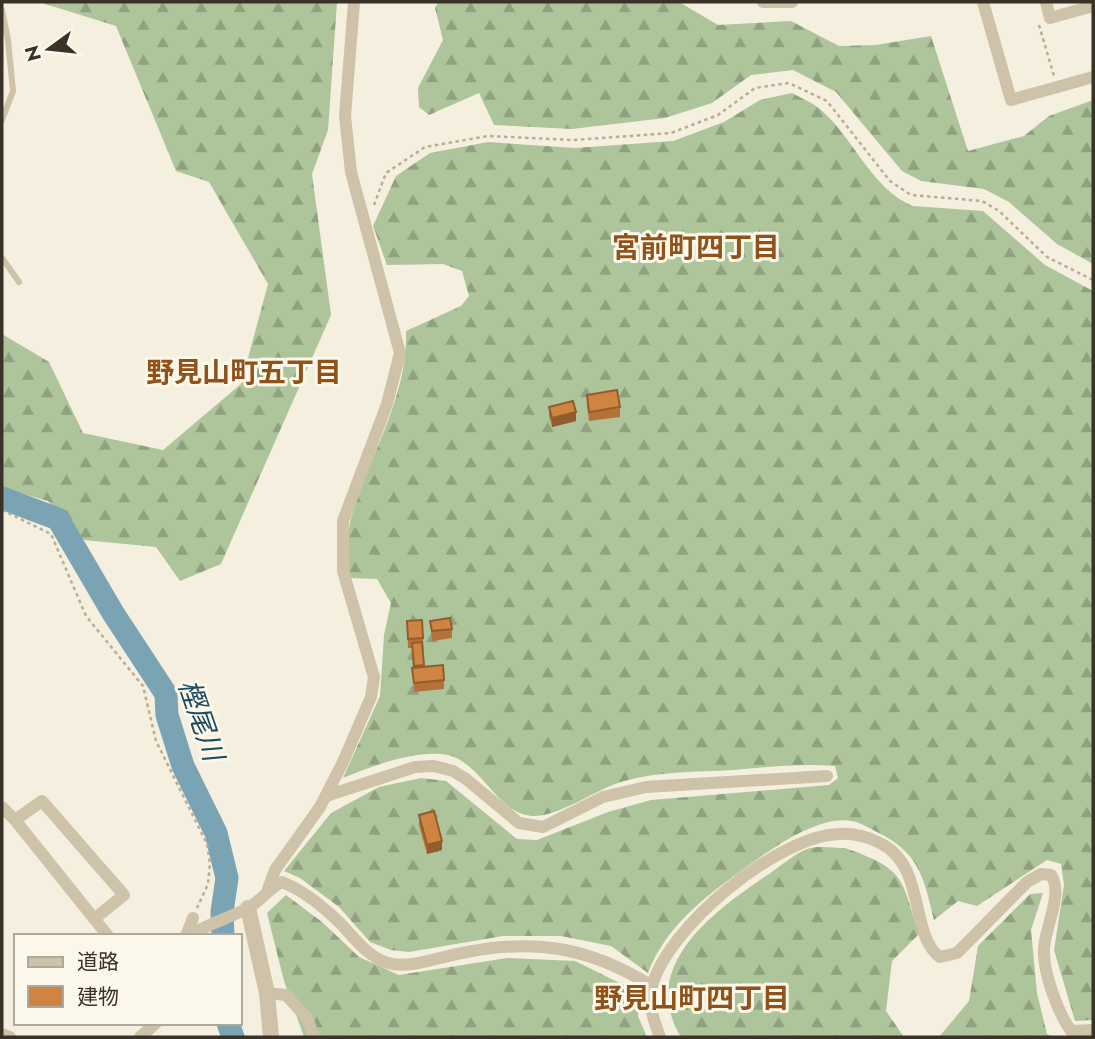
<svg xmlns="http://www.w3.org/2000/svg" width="1095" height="1039" font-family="Jost,'Noto Sans JP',sans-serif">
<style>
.forest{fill:url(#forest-firs)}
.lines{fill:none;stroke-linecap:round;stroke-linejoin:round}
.river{stroke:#7aa4b4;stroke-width:23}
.path{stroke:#baad92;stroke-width:2.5;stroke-dasharray:3.5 3.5;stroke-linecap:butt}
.service{stroke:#cec2a8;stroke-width:6}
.minor{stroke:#cec2a8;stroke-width:12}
.tertiary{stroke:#cec2a8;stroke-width:16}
.wall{fill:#b27238}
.shaded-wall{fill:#915d2e}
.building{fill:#cf8541;stroke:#915d2e;stroke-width:2}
.labels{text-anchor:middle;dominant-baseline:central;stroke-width:6;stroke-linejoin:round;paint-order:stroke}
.neighbourhood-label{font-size:28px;font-weight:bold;fill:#90521b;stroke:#fbf8eb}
.water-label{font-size:28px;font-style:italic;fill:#1b4b5f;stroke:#fbf8eb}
</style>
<defs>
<pattern id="forest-firs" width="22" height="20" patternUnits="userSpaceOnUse" patternTransform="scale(1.75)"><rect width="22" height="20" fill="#aec59c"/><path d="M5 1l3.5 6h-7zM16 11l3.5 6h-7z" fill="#8fa17f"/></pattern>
</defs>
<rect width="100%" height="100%" fill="#f4efde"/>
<g class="forest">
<path d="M 39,2 L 337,2 L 328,130 L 312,174 L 331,315 L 221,564 L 180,581 L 156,547 L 84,540 L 48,501 L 2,488 L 2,334 L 49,362 L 83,433 L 163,450 L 241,384 L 268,284 L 209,182 L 176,171 L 116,26 Z"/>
<path d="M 438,2 L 679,2 L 718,25 L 791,21 L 839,46 L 876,45 L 931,36 L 968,151 L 1024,136 L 1049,116 L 1093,100 L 1093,264 L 1057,244 L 1009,202 L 984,189 L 921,181 L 902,171 L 836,92 L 793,70 L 751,75 L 712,103 L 665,118 L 572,129 L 494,125 L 479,93 L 429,115 L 419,107 L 418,88 L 443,40 L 435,8 Z"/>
<path d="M 792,93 C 801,98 813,103 821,110 C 854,138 872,190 913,206 L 983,211 L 1045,265 L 1093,291 L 1093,1020 L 1075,1021 L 1054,950 L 1064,885 L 1061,864 L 1047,860 L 977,906 L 958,901 L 934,920 C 923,875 919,852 875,831 C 869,828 862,824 856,822 C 821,811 767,852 741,871 C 703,898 665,928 648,973 L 611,946 L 561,936 L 503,936 L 409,952 L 391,950 L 370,942 L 339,907 L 300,878 L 284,871 L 331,813 L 379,787 L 421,778 L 446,781 L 517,839 L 537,840 L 608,812 L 651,800 L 829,785 L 838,778 L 835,766 C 800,763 769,767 734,770 C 697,772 661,771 624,781 C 596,789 562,815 536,816 C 495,817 482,757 441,754 C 409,752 372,766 343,778 L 380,696 L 384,635 L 391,603 L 377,579 L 349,578 C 350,560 346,536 351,518 C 369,455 408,398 406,331 L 461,306 L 469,296 L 462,271 L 443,264 L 387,265 L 373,226 L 396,176 L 430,153 L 488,142 L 575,148 L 673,141 L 724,122 L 760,100 Z"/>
<path d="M 845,848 C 905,869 901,877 919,934 L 892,961 L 886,1011 L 904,1037 L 681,1037 C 638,967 713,912 766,876 C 779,868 793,854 807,849 C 817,845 834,848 845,848 Z"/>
<path d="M 1043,893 L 1031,930 L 1037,993 L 1047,1034 L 1053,1037 L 939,1037 L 969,1001 L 978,946 L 1030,894 Z"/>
<path d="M 286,895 L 322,922 L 359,957 L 399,975 L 507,958 L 575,961 L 640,993 L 638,1016 L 647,1037 L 304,1037 L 284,981 L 267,913 Z"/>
</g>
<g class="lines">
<g class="river">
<path d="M 2,498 L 58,519 L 113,613 L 166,694 L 167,715 L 183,766 L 216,833 L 227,878 L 222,912 L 223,936"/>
<path d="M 228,1023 L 233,1037"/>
</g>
<g class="path">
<path d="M 1039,25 L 1054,76"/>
<path d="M 374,205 L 386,173 L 425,147 L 488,136 L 573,140 L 671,133 L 718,115 L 755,88 L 789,83 L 827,101 L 890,181 L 911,195 L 982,201 L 999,211 L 1047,257 L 1093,280"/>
<path d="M 2,510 L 51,534 L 86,616 L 143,686 L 156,741 L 207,844 L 210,864 L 208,884 L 197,908"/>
</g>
<g class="service">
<path d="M 2,10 L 8,40 L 13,91 L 2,120"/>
<path d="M 2,258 L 19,282"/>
</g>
<g class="minor">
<path d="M 763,2 L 792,2"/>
<path d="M 983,2 L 1011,100 L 1093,77"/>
<path d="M 1046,2 L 1050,18 L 1093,6"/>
<path d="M 326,796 L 415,767 L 434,766 L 453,771 L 466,779 L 519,823 L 543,827 L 603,797 L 646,787 L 827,776"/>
<path d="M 2,807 L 15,820 L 108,936"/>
<path d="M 15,820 L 42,801 L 124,895 L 94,919"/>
<path d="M 268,889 L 275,870 L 320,807 L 343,762 L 371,697 L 374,677 L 343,571 L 343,521 L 387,404 L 400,353 L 351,172 L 345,116 L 354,2"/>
<path d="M 186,936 L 193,918"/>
<path d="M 189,936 C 207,924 227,919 246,909 C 259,903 268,889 282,882 C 304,891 321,905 339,922 C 353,936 367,957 388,963 C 410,969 439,957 462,953 C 535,938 589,947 652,986"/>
<path d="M 267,993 L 286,995 L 307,1018 L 314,1037"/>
<path d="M 2,1034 L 10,1037"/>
<path d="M 140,1037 L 156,1023"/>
<path d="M 660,1037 C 654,1020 647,1004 652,986 C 668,927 777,836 839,834 C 853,833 868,837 880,843 C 927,866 909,935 940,957 L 957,953 L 1027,882 L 1041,874 L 1051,875 C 1064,894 1044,929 1044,950 C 1043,972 1058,1013 1071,1031 L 1093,1030"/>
</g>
<path class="tertiary" d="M 248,908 L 267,993 L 271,1037"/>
</g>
<g class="wall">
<path d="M 587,395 L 620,407 L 620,417 L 589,421 L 587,404 Z"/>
<path d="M 549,407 L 576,421 L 552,427 L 549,416 Z"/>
<path d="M 407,621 L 423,638 L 424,667 L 444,680 L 444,689 L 414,692 L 412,648 L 408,648 Z"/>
<path d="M 430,621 L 452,629 L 452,638 L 432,641 Z"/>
<path d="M 419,815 L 442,850 L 427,854 L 419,825 Z"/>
</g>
<g class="shaded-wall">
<path d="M 576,412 L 576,421 L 552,427 L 552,418 Z"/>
<path d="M 442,841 L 442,850 L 427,854 L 427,845 Z"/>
</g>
<g class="building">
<path d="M 617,390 L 620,407 L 589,412 L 587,395 Z"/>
<path d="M 573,401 L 576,412 L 552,418 L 549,407 Z"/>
<path d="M 450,618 L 452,629 L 432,631 L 430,621 Z"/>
<path d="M 422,620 L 423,638 L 408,639 L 407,621 Z"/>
<path d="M 422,642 L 424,665 L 414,666 L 412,643 Z"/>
<path d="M 443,665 L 444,680 L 414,683 L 412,668 Z"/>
<path d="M 434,811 L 442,841 L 427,845 L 419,815 Z"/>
</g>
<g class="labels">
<g class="neighbourhood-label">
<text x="696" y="247">宮前町四丁目</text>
<text x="244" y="372">野見山町五丁目</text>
<text x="692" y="998">野見山町四丁目</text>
</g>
<g class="water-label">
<text transform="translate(201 720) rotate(71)">樫尾川</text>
</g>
</g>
<rect width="1095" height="1039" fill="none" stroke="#3a3229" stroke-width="7"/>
<rect x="14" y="934" width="228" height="91" fill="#fbf8eb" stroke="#aea99d" stroke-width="2"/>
<rect x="28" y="957" width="35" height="10" fill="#cec2a8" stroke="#aea99d" stroke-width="2"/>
<text x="77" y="969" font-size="21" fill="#3a3229">道路</text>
<rect x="28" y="986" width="35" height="21" fill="#cf8541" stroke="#aea99d" stroke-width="2"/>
<text x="77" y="1004" font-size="21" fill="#3a3229">建物</text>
<g transform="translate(49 49) rotate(255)" stroke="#fbf8eb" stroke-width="5" paint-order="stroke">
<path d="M0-5L12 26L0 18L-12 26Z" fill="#3a3229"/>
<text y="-10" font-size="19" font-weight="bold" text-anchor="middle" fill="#3a3229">N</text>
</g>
</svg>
